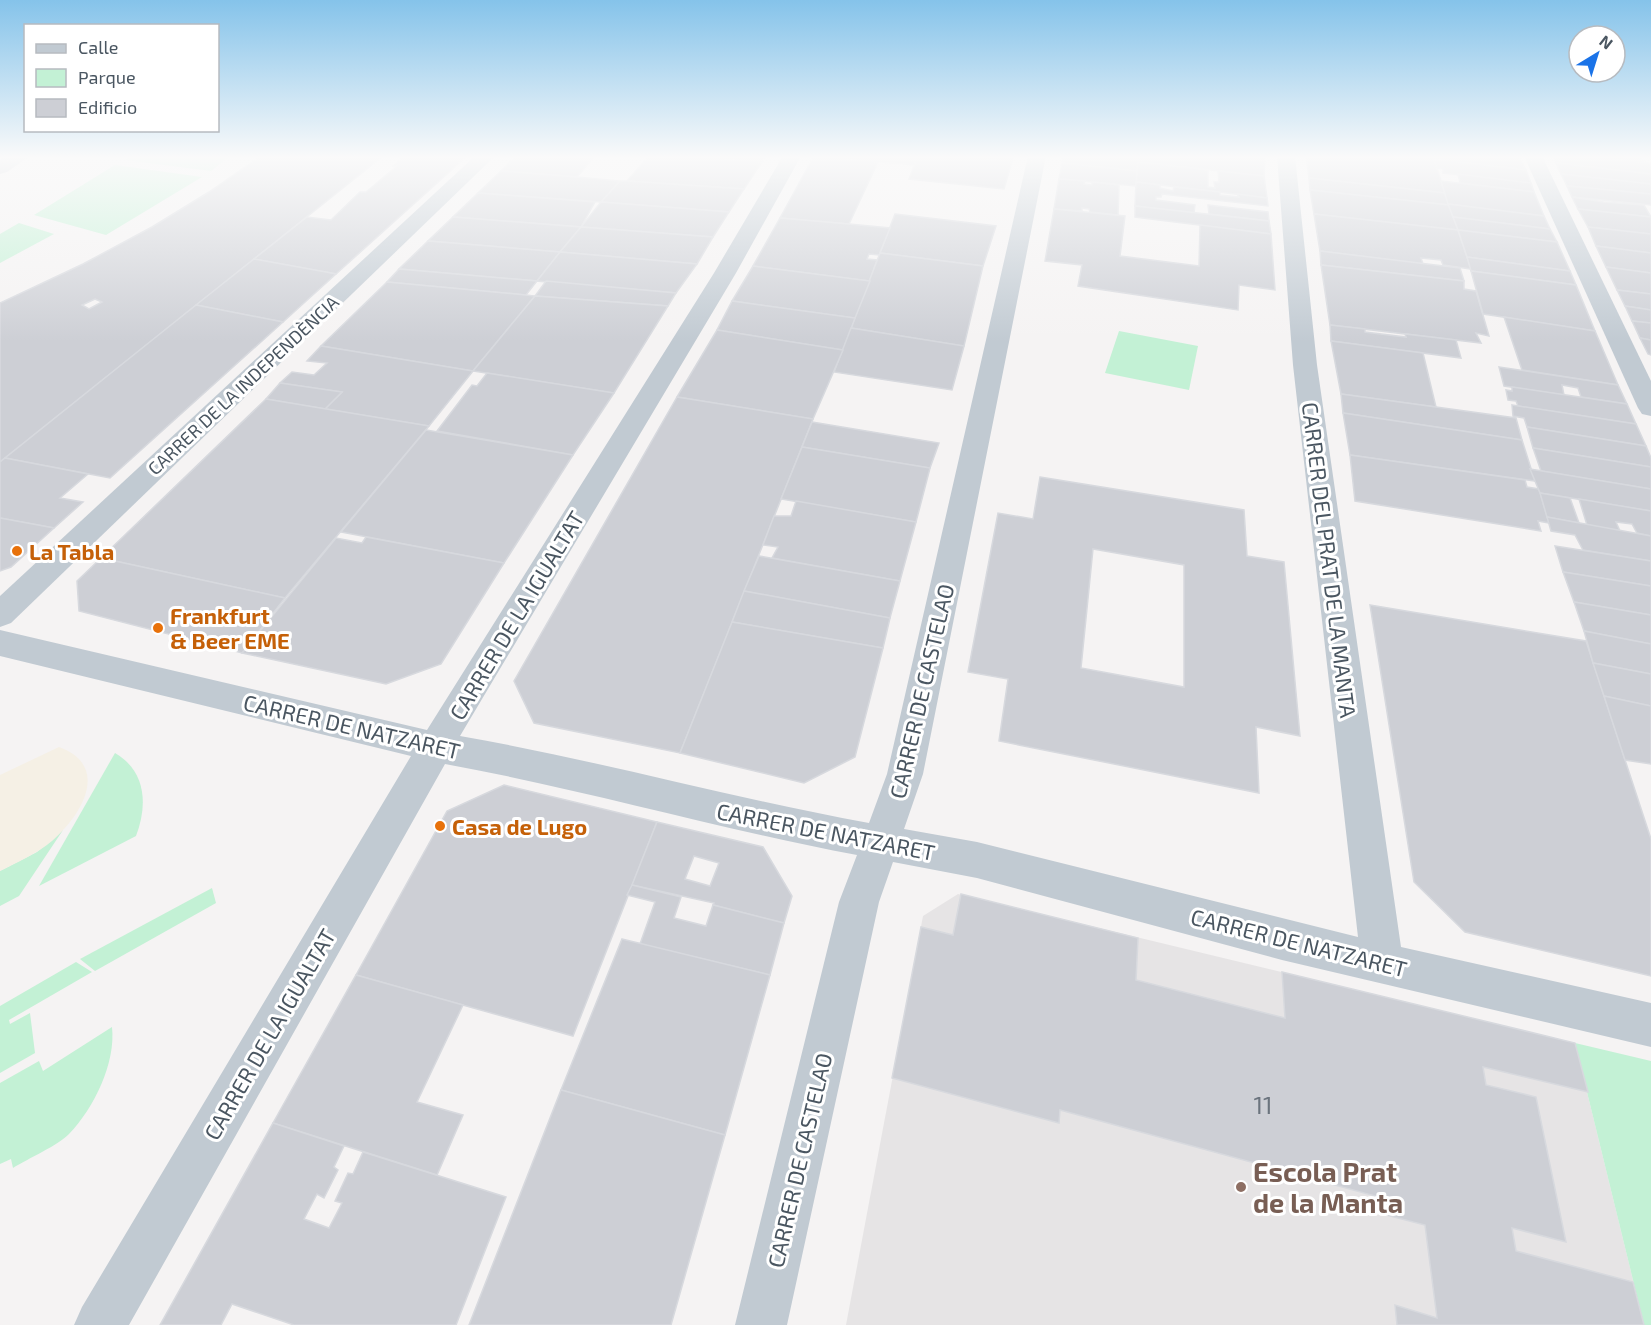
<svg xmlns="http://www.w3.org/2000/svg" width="1651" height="1325" font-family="'Exo 2',sans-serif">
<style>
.education{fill:#e6e4e5}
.green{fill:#c3f1d5}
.sand{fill:#f5f0e5}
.building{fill:#cdcfd5;stroke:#d7d9de;stroke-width:1.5;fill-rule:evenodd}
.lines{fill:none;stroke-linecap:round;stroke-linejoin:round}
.minor{fill:#c1cad2;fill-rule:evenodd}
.tertiary{fill:#c1cad2;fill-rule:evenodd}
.food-dot{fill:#e8710a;stroke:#fff;stroke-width:2}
.education-dot{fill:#8d6e63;stroke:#fff;stroke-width:2}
.labels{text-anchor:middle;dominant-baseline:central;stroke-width:6;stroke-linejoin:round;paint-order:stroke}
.far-street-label{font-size:18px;fill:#4a5661;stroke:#fff}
.food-label{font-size:22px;font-weight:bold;fill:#c56008;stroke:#fff;text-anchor:start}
.street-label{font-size:22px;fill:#4a5661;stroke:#fff}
.near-number-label{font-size:24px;fill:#6b747e}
.near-education-label{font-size:27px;font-weight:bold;fill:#785e54;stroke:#fff;text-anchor:start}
</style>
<rect width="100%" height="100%" fill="#f5f3f3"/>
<path class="education" d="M 958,894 L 1575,1043 L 1644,1325 L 846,1325 L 923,916 Z"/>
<g class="green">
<path d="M 131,156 L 230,156 L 211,171 L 125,160 Z"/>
<path d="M 115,165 L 202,177 L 106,235 L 34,215 Z"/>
<path d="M 19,223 L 54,234 L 0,263 L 0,234 Z"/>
<path d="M 1119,331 L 1198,346 L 1189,390 L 1105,373 Z"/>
<path d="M 115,753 C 146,771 148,805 136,836 L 39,886 Z"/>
<path d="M 63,830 L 19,896 L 0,906 L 0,871 L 37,852 Z"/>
<path d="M 212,888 L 216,903 L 95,971 L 80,959 Z"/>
<path d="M 76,962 L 92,972 L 9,1020 L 10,1024 L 30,1013 L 35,1053 L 0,1073 L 0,1006 Z"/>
<path d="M 112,1027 C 116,1063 94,1108 69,1134 C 57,1146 29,1158 13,1168 L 11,1159 L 0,1164 L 0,1083 L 39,1061 L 43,1071 Z"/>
<path d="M 1575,1043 L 1651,1061 L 1651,1325 L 1644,1325 Z"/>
</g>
<path class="sand" d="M 59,747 C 111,766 82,815 52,841 C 36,854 18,862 0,871 L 0,775 Z"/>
<g class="building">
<path d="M 261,156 L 383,156 L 0,462 L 0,303 L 83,264 L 152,227 L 209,192 ZM 95,299 L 102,302 L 89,309 L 82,305 Z"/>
<path d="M 404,156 L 436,156 L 434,158 L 441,159 L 444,156 L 467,156 L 336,274 L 254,259 L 307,217 L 331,220 L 360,192 L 366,192 L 397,166 L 393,166 Z"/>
<path d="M 516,156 L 595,156 L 577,177 L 501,171 Z"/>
<path d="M 662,156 L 689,156 L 762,162 L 744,189 L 627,181 L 648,157 L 661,159 Z"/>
<path d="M 689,156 L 766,156 L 762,162 Z"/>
<path d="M 814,156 L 878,162 L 849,224 L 780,218 Z"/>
<path d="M 814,156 L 918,156 L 914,165 Z"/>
<path d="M 918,156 L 964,156 L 1012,162 L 1004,189 L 909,179 Z"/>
<path d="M 964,156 L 1014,156 L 1012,162 Z"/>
<path d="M 1063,156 L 1139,156 L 1137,171 L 1062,163 Z"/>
<path d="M 1139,156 L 1265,156 L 1264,176 L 1138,162 Z"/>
<path d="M 1306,156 L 1433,156 L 1445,193 L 1309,178 Z"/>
<path d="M 1433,156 L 1495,156 L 1520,159 L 1526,170 L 1434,159 Z"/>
<path d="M 1552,156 L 1583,156 L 1651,163 L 1651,174 L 1556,163 Z"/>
<path d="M 1583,156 L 1639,156 L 1643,162 Z"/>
<path d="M 1434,159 L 1526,170 L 1531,183 L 1443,173 L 1443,169 L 1437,168 Z"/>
<path d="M 1138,162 L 1208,170 L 1208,187 L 1215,188 L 1214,182 L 1219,182 L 1218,171 L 1264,176 L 1267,198 L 1136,182 Z"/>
<path d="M 1062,163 L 1137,171 L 1136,186 L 1059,179 Z"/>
<path d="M 1556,163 L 1651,174 L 1651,184 L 1561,174 Z"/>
<path d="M 501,171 L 577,177 L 620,181 L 601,202 L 478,193 Z"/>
<path d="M 1458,174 L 1531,183 L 1534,192 L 1460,183 Z"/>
<path d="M 1561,174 L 1651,184 L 1651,194 L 1567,186 Z"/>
<path d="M 1309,178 L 1445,193 L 1449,205 L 1310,190 Z"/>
<path d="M 1059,179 L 1085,181 L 1084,184 L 1092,185 L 1092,182 L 1119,185 L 1118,215 L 1090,212 L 1089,209 L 1082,208 L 1082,211 L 1054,209 Z"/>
<path d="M 620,181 L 627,181 L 744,189 L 729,212 L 601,202 Z"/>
<path d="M 1441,181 L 1534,192 L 1544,216 L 1448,204 Z"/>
<path d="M 1136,182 L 1160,185 L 1160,188 L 1173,191 L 1174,187 L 1220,192 L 1220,195 L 1239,197 L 1237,194 L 1267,198 L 1268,206 L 1162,194 L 1161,197 L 1156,197 L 1156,200 L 1195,205 L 1194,213 L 1135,206 Z"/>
<path d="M 1567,186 L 1651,194 L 1651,205 L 1572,197 Z"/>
<path d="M 1310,190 L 1449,205 L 1458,230 L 1314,214 Z"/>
<path d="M 478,193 L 595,202 L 581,227 L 453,217 Z"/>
<path d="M 1572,197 L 1604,202 L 1644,205 L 1651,217 L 1578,209 Z"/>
<path d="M 601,202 L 729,212 L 713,237 L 581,227 Z"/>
<path d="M 1448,204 L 1544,216 L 1550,229 L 1453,217 Z"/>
<path d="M 1208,205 L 1268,212 L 1269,221 L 1209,214 Z"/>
<path d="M 1135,206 L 1269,221 L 1271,234 L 1135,217 Z"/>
<path d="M 1054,209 L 1125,216 L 1120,256 L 1199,266 L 1200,225 L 1271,234 L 1275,290 L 1239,285 L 1238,310 L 1078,286 L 1082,265 L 1045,261 Z"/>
<path d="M 1578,209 L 1651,217 L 1651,234 L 1588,227 Z"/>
<path d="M 895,214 L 996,226 L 983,266 L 880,253 Z"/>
<path d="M 1314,214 L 1458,230 L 1471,269 L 1443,265 L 1441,260 L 1421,258 L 1423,264 L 1320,251 Z"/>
<path d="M 453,217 L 581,227 L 560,252 L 428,241 Z"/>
<path d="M 1453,217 L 1550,229 L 1557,242 L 1458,230 Z"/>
<path d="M 780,218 L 849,224 L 890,228 L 879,255 L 869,254 L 867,259 L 877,260 L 870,281 L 753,266 Z"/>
<path d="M 581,227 L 713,237 L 697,264 L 560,252 Z"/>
<path d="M 1588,227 L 1651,234 L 1651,253 L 1596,246 Z"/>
<path d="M 1458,230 L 1557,242 L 1570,271 L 1467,257 Z"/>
<path d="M 428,241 L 560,252 L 537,281 L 399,269 Z"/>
<path d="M 1596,246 L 1651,253 L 1651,273 L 1606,267 Z"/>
<path d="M 1320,251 L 1460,268 L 1464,281 L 1321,265 Z"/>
<path d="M 560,252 L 697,264 L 676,293 L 537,281 Z"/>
<path d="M 880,253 L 983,266 L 964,346 L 851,328 Z"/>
<path d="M 1467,257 L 1570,271 L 1576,285 L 1471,271 Z"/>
<path d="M 254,259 L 326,272 L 336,274 L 283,322 L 196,305 Z"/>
<path d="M 1321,265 L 1464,281 L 1464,289 L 1476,291 L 1489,336 L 1476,333 L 1481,343 L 1330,325 Z"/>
<path d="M 753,266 L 870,281 L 855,318 L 732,301 Z"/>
<path d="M 1606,267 L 1651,273 L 1651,294 L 1617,290 Z"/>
<path d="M 399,269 L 537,281 L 526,295 L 387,282 Z"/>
<path d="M 1471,271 L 1576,285 L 1595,331 L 1483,314 Z"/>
<path d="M 546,281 L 676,293 L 668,306 L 535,296 Z"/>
<path d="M 387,282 L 526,295 L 535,296 L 473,371 L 321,346 Z"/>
<path d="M 1617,290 L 1651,294 L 1651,310 L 1625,306 Z"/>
<path d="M 535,296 L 668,306 L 614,393 L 473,371 Z"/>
<path d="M 732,301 L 855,318 L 843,350 L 717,330 Z"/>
<path d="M 196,305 L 283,322 L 110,478 L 5,458 Z"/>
<path d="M 1625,306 L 1651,310 L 1651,323 L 1632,321 Z"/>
<path d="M 1504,317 L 1595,331 L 1618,385 L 1522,370 Z"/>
<path d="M 1632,321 L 1651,323 L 1651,340 L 1640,338 Z"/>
<path d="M 1330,325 L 1365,329 L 1365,332 L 1406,337 L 1405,334 L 1456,340 L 1461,358 L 1331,341 Z"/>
<path d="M 851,328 L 964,346 L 952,390 L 834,372 Z"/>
<path d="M 717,330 L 843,350 L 813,419 L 677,397 Z"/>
<path d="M 1640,338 L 1651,340 L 1651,355 L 1648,354 Z"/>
<path d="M 1331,341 L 1423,353 L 1436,407 L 1341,394 Z"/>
<path d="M 321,346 L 473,371 L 429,426 L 325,409 L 342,392 L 280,383 L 292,372 L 314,375 L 327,363 L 307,361 Z"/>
<path d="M 1499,367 L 1618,385 L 1627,404 L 1581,397 L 1578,388 L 1562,385 L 1564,395 L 1504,386 Z"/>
<path d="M 487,373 L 614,393 L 573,455 L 437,431 L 472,385 L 477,386 Z"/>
<path d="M 280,383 L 342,392 L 325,409 L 266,399 Z"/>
<path d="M 1512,387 L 1627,404 L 1636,424 L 1518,406 L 1516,401 L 1508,400 L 1506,390 L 1512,391 Z"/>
<path d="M 1341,394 L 1516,418 L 1522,440 L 1343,413 Z"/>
<path d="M 677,397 L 813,419 L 680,753 L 534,723 L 514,681 Z"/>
<path d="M 266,399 L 429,426 L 285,598 L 101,558 Z"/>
<path d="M 1512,405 L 1636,424 L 1646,446 L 1527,427 L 1524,418 L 1513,416 Z"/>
<path d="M 1343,413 L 1522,440 L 1535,481 L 1350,455 Z"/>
<path d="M 812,422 L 939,443 L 930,468 L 802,447 Z"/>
<path d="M 1527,427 L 1646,446 L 1651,458 L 1651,467 L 1533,448 Z"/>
<path d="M 426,430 L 573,455 L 504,563 L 341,532 Z"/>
<path d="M 802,447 L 930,468 L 916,522 L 781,499 Z"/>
<path d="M 1533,448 L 1651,467 L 1651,489 L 1541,471 Z"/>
<path d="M 1350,455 L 1525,480 L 1527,487 L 1539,489 L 1549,523 L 1538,521 L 1541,531 L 1355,501 Z"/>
<path d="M 5,458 L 88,474 L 60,498 L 83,502 L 54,528 L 0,518 L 0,462 Z"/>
<path d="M 1530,469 L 1651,489 L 1651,511 L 1540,493 Z"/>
<path d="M 1040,477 L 1244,510 L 1247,556 L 1284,562 L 1300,736 L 1256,727 L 1259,793 L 999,741 L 1008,679 L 968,672 L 998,513 L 1033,519 ZM 1093,549 L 1184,565 L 1184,687 L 1081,668 Z"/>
<path d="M 1540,493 L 1570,498 L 1579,523 L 1547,517 Z"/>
<path d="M 1579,499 L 1651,511 L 1651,536 L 1637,533 L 1632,524 L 1616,522 L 1620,531 L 1587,525 Z"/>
<path d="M 796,501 L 916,522 L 900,581 L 772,558 L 778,547 L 763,545 L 774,516 L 791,516 Z"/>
<path d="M 1547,517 L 1651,536 L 1651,561 L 1583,550 L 1575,535 L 1551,531 Z"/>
<path d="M 0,518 L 38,525 L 54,528 L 11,567 L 0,571 Z"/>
<path d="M 366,537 L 504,563 L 441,664 L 386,684 L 242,653 L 336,538 L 362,543 Z"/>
<path d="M 1555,546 L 1651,561 L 1651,586 L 1563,572 Z"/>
<path d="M 759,556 L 900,581 L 890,618 L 744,591 Z"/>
<path d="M 101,558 L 285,598 L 242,653 L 79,611 L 77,581 Z"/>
<path d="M 1563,572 L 1651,586 L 1651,615 L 1574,602 Z"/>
<path d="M 744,591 L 890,618 L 883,648 L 732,622 Z"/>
<path d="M 1574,602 L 1651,615 L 1651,644 L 1584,631 Z"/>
<path d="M 1370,605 L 1586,641 L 1651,839 L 1651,976 L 1465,932 L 1414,882 Z"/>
<path d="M 732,622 L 883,648 L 855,757 L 804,783 L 680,753 Z"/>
<path d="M 1584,631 L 1651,644 L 1651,674 L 1593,663 Z"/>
<path d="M 1593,663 L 1651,674 L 1651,706 L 1604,696 Z"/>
<path d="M 1604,696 L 1651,706 L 1651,764 L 1625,760 Z"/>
<path d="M 504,785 L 657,822 L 573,1036 L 356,975 L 447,811 Z"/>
<path d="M 657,822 L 763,847 L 792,896 L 784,923 L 713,905 L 714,903 L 632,885 ZM 694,856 L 719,863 L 710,886 L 685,879 Z"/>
<path d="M 632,885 L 681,897 L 674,918 L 706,926 L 713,905 L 784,923 L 770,975 L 640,944 L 655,902 L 627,895 Z"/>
<path d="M 961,894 L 1138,938 L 1136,980 L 1285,1018 L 1282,972 L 1575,1043 L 1588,1092 L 1483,1067 L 1486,1085 L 1536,1097 L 1566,1242 L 1512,1228 L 1516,1251 L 1633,1282 L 1644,1325 L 1397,1325 L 1395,1305 L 1437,1318 L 1425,1225 L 1382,1214 L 1379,1197 L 1060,1110 L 1059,1123 L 892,1078 L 921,927 L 953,935 Z"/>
<path d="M 622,939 L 770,975 L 725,1135 L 561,1090 Z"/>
<path d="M 356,975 L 463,1005 L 417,1102 L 463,1115 L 437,1175 L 273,1123 Z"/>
<path d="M 561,1090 L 725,1135 L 671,1325 L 469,1325 Z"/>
<path d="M 273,1123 L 344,1146 L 334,1167 L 338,1170 L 324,1198 L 317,1194 L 304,1219 L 329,1228 L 342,1203 L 335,1201 L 348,1173 L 353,1174 L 363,1152 L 506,1197 L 456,1325 L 294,1325 L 232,1304 L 221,1325 L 160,1325 Z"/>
</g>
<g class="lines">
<g class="minor">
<path d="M 475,156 L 495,156 L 11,623 L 0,627 L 0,596 Z"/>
<path d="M 783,156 L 801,156 L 736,273 L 460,736 C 597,760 732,798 869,823 L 887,774 L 1028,156 L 1046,156 L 923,774 L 904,829 L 977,842 L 1358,937 L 1293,365 L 1277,156 L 1295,156 L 1317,365 L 1401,947 L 1651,1003 L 1651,1047 L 1282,960 L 977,878 L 893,862 L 879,902 L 787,1325 L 735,1325 L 839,902 L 857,855 C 718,829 583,789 445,764 L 129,1325 L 74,1325 L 82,1307 L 411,756 L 0,656 L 0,630 L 427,730 L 714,273 Z"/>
<path d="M 1524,156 L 1542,156 L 1651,381 L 1651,416 L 1642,414 L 1638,408 Z"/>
</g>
<path class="tertiary" d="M 7,156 L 30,156 L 7,172 L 0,174 L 0,160 Z"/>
</g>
<linearGradient id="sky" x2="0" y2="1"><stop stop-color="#85c3ea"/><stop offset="0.46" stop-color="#fafafa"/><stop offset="1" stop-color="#fafafa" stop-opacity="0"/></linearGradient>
<rect width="1651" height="342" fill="url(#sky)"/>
<g class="food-dot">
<circle cx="17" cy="551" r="6"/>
<circle cx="158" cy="628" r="6"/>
<circle cx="440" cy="826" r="6"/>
</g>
<circle class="education-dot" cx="1241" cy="1187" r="6"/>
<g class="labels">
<g class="far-street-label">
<text transform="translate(243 385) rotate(-43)">CARRER DE LA INDEPENDÈNCIA</text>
</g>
<g class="food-label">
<text x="29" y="551">La Tabla</text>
<text x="170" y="615">Frankfurt<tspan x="170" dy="25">&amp; Beer EME</tspan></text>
<text x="452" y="826">Casa de Lugo</text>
</g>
<g class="street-label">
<text transform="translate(1330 560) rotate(83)">CARRER DEL PRAT DE LA MANTA</text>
<text transform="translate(516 615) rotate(-59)">CARRER DE LA IGUALTAT</text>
<text transform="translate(921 691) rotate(-77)">CARRER DE CASTELAO</text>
<text transform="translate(352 726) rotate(13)">CARRER DE NATZARET</text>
<text transform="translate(826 831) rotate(11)">CARRER DE NATZARET</text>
<text transform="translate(1299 942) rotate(14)">CARRER DE NATZARET</text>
<text transform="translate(269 1034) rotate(-60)">CARRER DE LA IGUALTAT</text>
<text transform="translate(799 1160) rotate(-77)">CARRER DE CASTELAO</text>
</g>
<g class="near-number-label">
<text x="1263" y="1104">11</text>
</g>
<g class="near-education-label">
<text x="1253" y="1171">Escola Prat<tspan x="1253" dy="31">de la Manta</tspan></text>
</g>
</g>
<rect x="24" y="24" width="195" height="108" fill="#ffffff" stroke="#b7bbc0" stroke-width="1.5"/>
<rect x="36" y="44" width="30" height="9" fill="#c1cad2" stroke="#b7bbc0" stroke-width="1.5"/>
<text x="78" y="54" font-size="18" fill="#4a5661">Calle</text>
<rect x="36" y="69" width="30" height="18" fill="#c3f1d5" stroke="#b7bbc0" stroke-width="1.5"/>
<text x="78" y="84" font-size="18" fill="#4a5661">Parque</text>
<rect x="36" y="99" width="30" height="18" fill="#cdcfd5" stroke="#b7bbc0" stroke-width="1.5"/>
<text x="78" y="114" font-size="18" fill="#4a5661">Edificio</text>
<g transform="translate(1597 54) rotate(38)"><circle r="28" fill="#ffffff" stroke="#b7bbc0" stroke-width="1.5"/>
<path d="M0-4.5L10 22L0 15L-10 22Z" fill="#1a73e8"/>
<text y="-9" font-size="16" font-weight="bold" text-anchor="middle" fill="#4a5661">N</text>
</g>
</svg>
